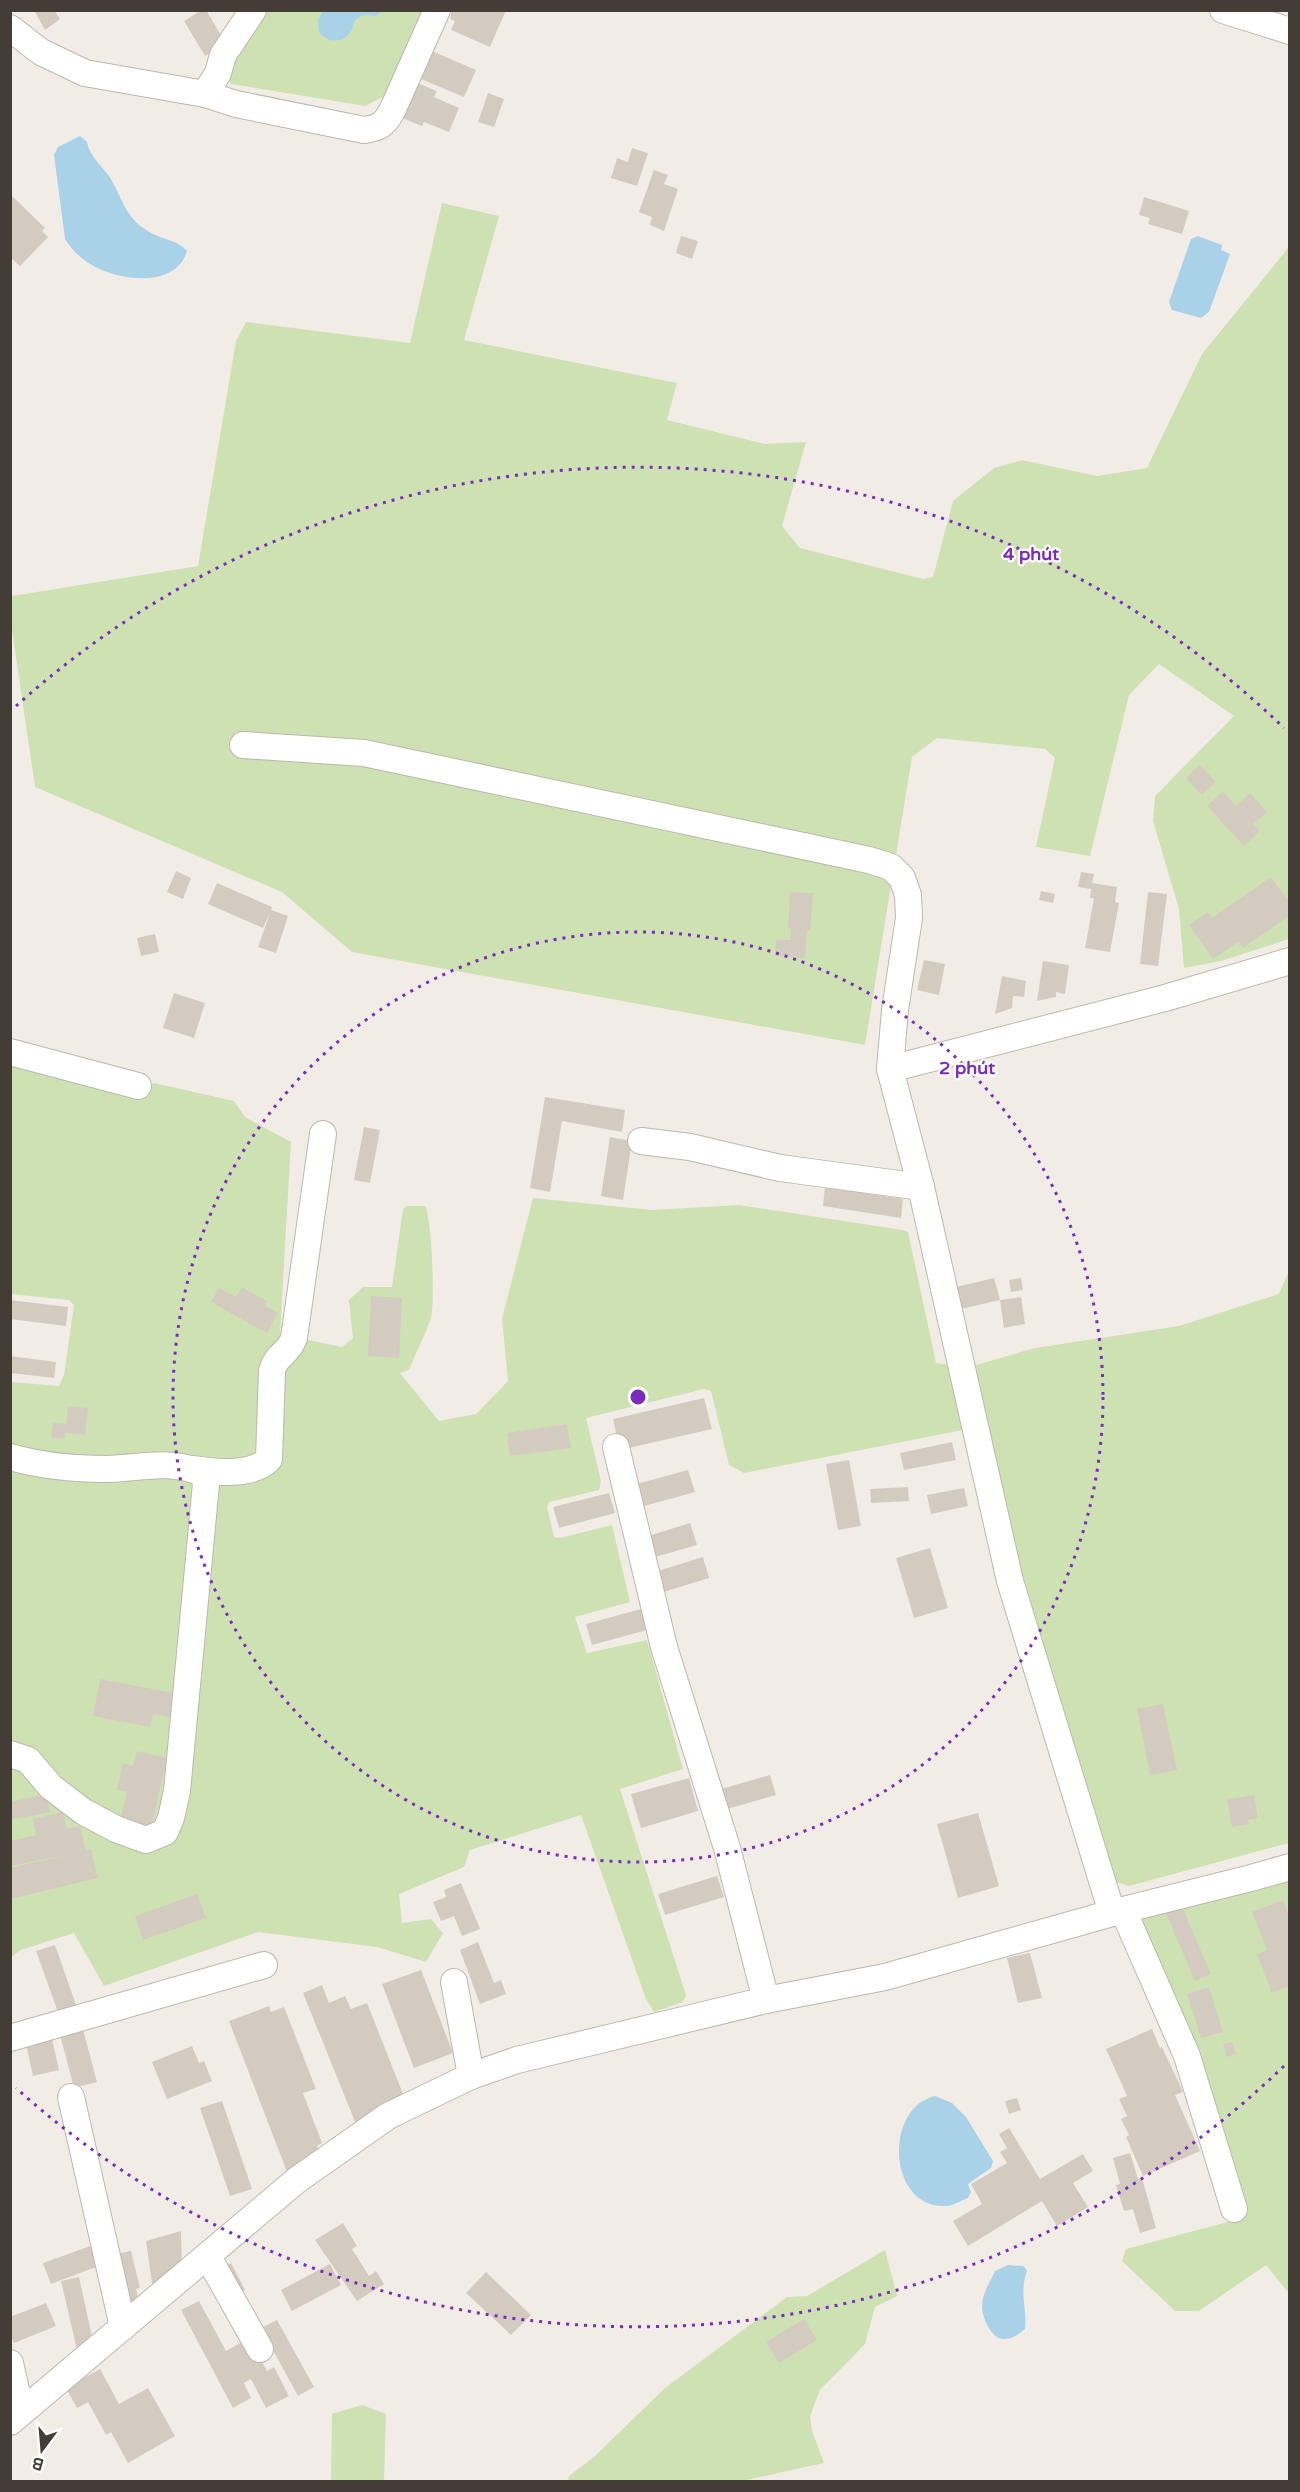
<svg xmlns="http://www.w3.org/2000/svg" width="1300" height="2492" font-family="'Varela Round',sans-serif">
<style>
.green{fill:#cee1b3}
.water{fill:#a9d1e7}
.building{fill:#d4cbc0}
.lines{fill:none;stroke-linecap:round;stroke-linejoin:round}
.minor-casing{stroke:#beb7ad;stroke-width:28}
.minor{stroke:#fff;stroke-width:26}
.ring{fill:none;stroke:#7b2cbf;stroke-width:3;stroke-dasharray:3 6}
.centre{fill:#7b2cbf;stroke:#fff;stroke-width:3}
.ring-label{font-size:18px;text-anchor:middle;font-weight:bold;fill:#7b2cbf;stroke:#fff;stroke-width:4.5;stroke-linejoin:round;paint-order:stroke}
</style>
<rect width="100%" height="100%" fill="#f1ede6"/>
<g class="green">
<path d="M 257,11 L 433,11 L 395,91 L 365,106 L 231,84 L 222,72 Z"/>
<path d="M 442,203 L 499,216 L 464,340 L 677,383 L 667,420 L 765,444 L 806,442 L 782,526 L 800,548 L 923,579 L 933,577 L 953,501 L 994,468 L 1022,460 L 1097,476 L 1147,468 L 1202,354 L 1289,247 L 1289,939 L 1221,961 L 1184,968 L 1179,909 L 1153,821 L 1155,796 L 1234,716 L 1159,664 L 1129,695 L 1090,856 L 1036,847 L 1055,758 L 1045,749 L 937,738 L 912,757 L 865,1045 L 352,952 L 282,892 L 35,787 L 11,623 L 12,596 L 198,566 L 236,341 L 246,322 L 410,343 Z"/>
<path d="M 11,1056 L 138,1088 L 154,1083 L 234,1101 L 245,1117 L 291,1142 L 280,1334 L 342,1347 L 353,1338 L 349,1300 L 363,1287 L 392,1287 L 403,1209 L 407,1206 L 425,1206 C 432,1215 435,1305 431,1318 C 425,1335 416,1353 409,1370 L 400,1373 L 439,1421 L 476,1414 L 508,1381 L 502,1319 L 533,1198 L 652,1210 L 739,1205 L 903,1230 L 908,1232 L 936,1363 L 969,1367 L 1035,1348 L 1179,1326 L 1279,1294 L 1289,1271 L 1289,1843 L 1129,1886 L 1116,1882 L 1015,1578 L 983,1426 L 744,1473 L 729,1465 L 711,1391 L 704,1389 L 586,1418 L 601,1481 L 599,1490 L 549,1502 L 547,1507 L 554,1537 L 560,1538 L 612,1525 L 630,1602 L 575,1617 L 587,1653 L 647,1640 L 683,1769 L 620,1789 L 686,1995 L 683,2002 L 654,2012 L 646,1999 L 581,1815 L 470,1850 L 464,1867 L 399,1894 L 402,1923 L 431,1919 L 443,1933 L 426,1962 L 377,1947 L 258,1932 L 104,1986 L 74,1933 L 21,1950 L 11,1957 L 11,1382 L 59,1386 L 64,1375 L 74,1305 L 69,1300 L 11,1294 Z"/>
<path d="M 1289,1871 L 1289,2290 L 1287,2291 L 1266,2265 L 1199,2311 L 1175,2311 L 1122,2261 L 1126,2249 L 1239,2219 L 1130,1912 Z"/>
<path d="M 885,2250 L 897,2296 L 875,2307 L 865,2344 L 820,2390 L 810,2416 L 812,2431 L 824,2463 L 742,2481 L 567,2482 L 569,2476 L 594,2457 L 665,2388 L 787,2297 L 807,2296 Z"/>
<path d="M 362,2405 L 386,2414 L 384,2481 L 331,2481 L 332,2414 Z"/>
</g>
<g class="water">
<path d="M 323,11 L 323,10 L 382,11 L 376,16 C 370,16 363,13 358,18 C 353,21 354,26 351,31 C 343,44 327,43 319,32 L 318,20 Z"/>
<path d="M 80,136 L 87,142 C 90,158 105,168 112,181 C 123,200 125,216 146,230 C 159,239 177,239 187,251 C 176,289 118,281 92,265 C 81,259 72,250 65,239 L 54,155 L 58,147 Z"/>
<path d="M 1198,236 L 1222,245 L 1221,250 L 1230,254 L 1209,312 L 1201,318 L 1172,310 L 1169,302 L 1191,239 Z"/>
<path d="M 935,2096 L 952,2103 L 966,2117 L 993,2161 L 991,2168 L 968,2184 L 971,2192 L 968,2198 C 962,2200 953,2206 946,2206 C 888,2209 883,2108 935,2096 Z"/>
<path d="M 1008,2265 L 1023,2266 L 1027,2270 C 1019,2295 1027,2305 1025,2329 C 1019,2334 1012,2339 1004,2339 C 991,2339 982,2317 982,2306 C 982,2294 990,2282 995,2271 Z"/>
</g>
<g class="building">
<path d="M 34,10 L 54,10 L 60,19 L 45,30 Z"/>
<path d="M 202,10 L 206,10 L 226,44 L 205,56 L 184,21 Z"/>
<path d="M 452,10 L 506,10 L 490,47 L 451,30 L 455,21 L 450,19 Z"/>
<path d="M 425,48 L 476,70 L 464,97 L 414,76 Z"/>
<path d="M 412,81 L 437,91 L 434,97 L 459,108 L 449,132 L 424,122 L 422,126 L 397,116 Z"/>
<path d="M 488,93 L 504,99 L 494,127 L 478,122 Z"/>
<path d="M 632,148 L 648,153 L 637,186 L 611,178 L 617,158 L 628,162 Z"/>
<path d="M 654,170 L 668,175 L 664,184 L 678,189 L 664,231 L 650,225 L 652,217 L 639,212 Z"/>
<path d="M 10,194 L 45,228 L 42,231 L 48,237 L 20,266 L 10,257 Z"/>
<path d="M 1144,197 L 1189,211 L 1182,234 L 1148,224 L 1150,218 L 1139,215 Z"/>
<path d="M 681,236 L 698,241 L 692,259 L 676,253 Z"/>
<path d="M 1200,765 L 1216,782 L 1202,795 L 1186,778 Z"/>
<path d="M 1223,791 L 1236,806 L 1250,793 L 1267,812 L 1253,824 L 1260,831 L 1244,846 L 1207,806 Z"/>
<path d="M 176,871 L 191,878 L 183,899 L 167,892 Z"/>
<path d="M 1081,872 L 1094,874 L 1092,883 L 1117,887 L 1115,902 L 1119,903 L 1110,952 L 1085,948 L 1094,898 L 1090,898 L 1091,889 L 1078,887 Z"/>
<path d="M 1271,877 L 1290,903 L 1290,915 L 1243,948 L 1238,942 L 1213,959 L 1189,925 L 1208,912 L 1212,918 Z"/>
<path d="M 217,883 L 272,907 L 271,910 L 288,916 L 276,953 L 258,947 L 270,913 L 263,928 L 208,904 Z"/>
<path d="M 1041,891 L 1055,894 L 1053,903 L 1039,900 Z"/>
<path d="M 790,892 L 813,893 L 810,930 L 807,930 L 805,958 L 775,956 L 776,940 L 790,940 L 791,929 L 788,928 Z"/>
<path d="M 1148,892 L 1167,894 L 1158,966 L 1140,964 Z"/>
<path d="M 155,934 L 159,952 L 141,956 L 137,938 Z"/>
<path d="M 924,960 L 945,964 L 939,995 L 917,990 Z"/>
<path d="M 1043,961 L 1069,965 L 1065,994 L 1056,992 L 1056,997 L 1037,1001 Z"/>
<path d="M 1002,976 L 1026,981 L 1024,997 L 1013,996 L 1012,1008 L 995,1014 Z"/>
<path d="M 174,993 L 205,1003 L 194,1038 L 163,1028 Z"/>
<path d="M 545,1097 L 625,1110 L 622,1132 L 562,1121 L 550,1192 L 530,1188 Z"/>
<path d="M 364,1127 L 380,1130 L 370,1183 L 354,1180 Z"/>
<path d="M 610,1137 L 632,1141 L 623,1200 L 601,1196 Z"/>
<path d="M 825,1187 L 903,1199 L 901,1218 L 823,1206 Z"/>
<path d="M 994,1278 L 1000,1300 L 953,1311 L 948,1289 Z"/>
<path d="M 1021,1278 L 1023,1290 L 1011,1292 L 1009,1280 Z"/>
<path d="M 242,1287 L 267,1301 L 265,1306 L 278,1313 L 267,1333 L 211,1302 L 219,1288 L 236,1297 Z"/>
<path d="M 371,1296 L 402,1298 L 399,1358 L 368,1356 Z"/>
<path d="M 1021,1297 L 1025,1324 L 1004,1328 L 1000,1300 Z"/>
<path d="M 10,1300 L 68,1307 L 66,1326 L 10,1319 Z"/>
<path d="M 10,1356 L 56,1362 L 54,1378 L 10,1373 Z"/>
<path d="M 704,1398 L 712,1429 L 620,1450 L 613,1419 Z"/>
<path d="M 68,1406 L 88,1408 L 85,1435 L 65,1433 L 64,1439 L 51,1437 L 53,1423 L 66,1424 Z"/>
<path d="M 567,1424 L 571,1448 L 510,1456 L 507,1433 Z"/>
<path d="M 952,1442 L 956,1460 L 904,1470 L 900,1453 Z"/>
<path d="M 849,1460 L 861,1526 L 838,1530 L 826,1464 Z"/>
<path d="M 688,1470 L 695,1492 L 644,1506 L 637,1484 Z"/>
<path d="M 908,1487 L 909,1501 L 871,1503 L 870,1489 Z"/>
<path d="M 964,1488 L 968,1506 L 931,1514 L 927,1495 Z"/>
<path d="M 609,1493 L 615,1513 L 559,1528 L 553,1507 Z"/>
<path d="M 690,1523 L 697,1545 L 648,1559 L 642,1538 Z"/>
<path d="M 930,1548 L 948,1608 L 914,1618 L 896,1558 Z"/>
<path d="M 703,1557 L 709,1578 L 657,1594 L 651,1573 Z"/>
<path d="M 641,1609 L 647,1630 L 592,1645 L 586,1624 Z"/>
<path d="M 100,1679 L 179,1694 L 175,1718 L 153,1714 L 150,1727 L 93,1716 Z"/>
<path d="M 1163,1704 L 1177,1770 L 1150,1775 L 1137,1709 Z"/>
<path d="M 137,1751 L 167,1758 L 150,1832 L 119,1824 L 127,1792 L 117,1790 L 123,1763 L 133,1766 Z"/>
<path d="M 770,1775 L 776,1795 L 720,1811 L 714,1791 Z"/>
<path d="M 689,1778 L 698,1811 L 641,1828 L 631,1794 Z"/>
<path d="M 46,1794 L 50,1812 L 10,1820 L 10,1802 Z"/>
<path d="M 1254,1795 L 1258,1818 L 1248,1820 L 1249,1824 L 1232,1827 L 1227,1799 Z"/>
<path d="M 63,1812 L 67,1829 L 80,1826 L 86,1850 L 91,1849 L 98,1878 L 10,1899 L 10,1868 L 66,1855 L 10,1866 L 10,1841 L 36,1835 L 33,1819 Z"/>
<path d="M 978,1813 L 999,1886 L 958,1898 L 937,1824 Z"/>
<path d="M 717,1876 L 724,1897 L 665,1915 L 658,1894 Z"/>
<path d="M 461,1883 L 480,1929 L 462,1936 L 454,1916 L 441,1921 L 433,1902 L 446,1897 L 444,1890 Z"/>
<path d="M 197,1894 L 206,1918 L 143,1940 L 135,1916 Z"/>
<path d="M 1283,1900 L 1290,1918 L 1290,1986 L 1272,1993 L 1257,1954 L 1267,1950 L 1252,1912 Z"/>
<path d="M 1180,1902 L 1211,1974 L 1195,1981 L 1164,1909 Z"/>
<path d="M 478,1942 L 494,1983 L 501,1980 L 506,1994 L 480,2004 L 460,1950 Z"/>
<path d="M 55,1945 L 77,2008 L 59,2015 L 36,1951 Z"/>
<path d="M 1030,1953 L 1042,1998 L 1018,2003 L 1007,1958 Z"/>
<path d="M 421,1970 L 453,2053 L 414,2068 L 382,1984 Z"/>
<path d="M 322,1985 L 329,2003 L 345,1996 L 351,2009 L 367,2003 L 405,2099 L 356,2124 L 303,1993 Z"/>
<path d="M 1209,1987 L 1223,2032 L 1201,2038 L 1187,1994 Z"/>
<path d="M 269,2006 L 271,2012 L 284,2007 L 316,2089 L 303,2093 L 322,2143 L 317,2146 L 322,2159 L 287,2172 L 229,2021 Z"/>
<path d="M 81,2022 L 97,2082 L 74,2088 L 58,2027 Z"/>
<path d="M 1152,2029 L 1160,2048 L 1162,2047 L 1183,2092 L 1175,2095 L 1200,2151 L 1143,2176 L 1126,2137 L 1129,2135 L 1121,2119 L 1127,2116 L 1119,2099 L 1127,2096 L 1106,2049 Z"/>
<path d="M 51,2034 L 59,2070 L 33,2076 L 25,2040 Z"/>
<path d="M 1232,2042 L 1236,2054 L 1227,2057 L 1223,2044 Z"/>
<path d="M 192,2046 L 199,2063 L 204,2061 L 212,2081 L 167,2099 L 152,2062 Z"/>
<path d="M 1017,2098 L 1021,2110 L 1009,2114 L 1005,2101 Z"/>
<path d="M 222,2101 L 252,2189 L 230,2196 L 200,2108 Z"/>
<path d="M 1009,2128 L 1040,2179 L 1083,2154 L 1093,2171 L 1073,2183 L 1088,2207 L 1057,2226 L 1042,2201 L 968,2246 L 953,2221 L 982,2204 L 971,2184 L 1007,2163 L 1000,2152 L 1007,2148 L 999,2134 Z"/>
<path d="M 1130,2153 L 1138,2179 L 1142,2178 L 1156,2228 L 1140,2233 L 1133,2209 L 1124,2211 L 1116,2185 L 1120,2184 L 1113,2158 Z"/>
<path d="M 343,2223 L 357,2246 L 352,2249 L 369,2276 L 376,2271 L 384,2284 L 357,2301 L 315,2240 Z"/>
<path d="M 181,2231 L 182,2271 L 153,2290 L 146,2241 Z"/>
<path d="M 93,2245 L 101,2265 L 51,2284 L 43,2263 Z"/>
<path d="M 131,2251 L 140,2288 L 136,2289 L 139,2301 L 121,2306 L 112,2255 Z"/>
<path d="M 231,2263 L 245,2290 L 233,2297 L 218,2270 Z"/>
<path d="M 330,2264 L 341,2285 L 292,2311 L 281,2290 Z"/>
<path d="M 486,2272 L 531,2315 L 511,2335 L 466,2293 Z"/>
<path d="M 79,2277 L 92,2337 L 89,2337 L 90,2343 L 78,2354 L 61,2281 Z"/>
<path d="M 199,2301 L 226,2351 L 249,2338 L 267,2371 L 274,2367 L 289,2396 L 266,2408 L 251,2379 L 244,2383 L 251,2398 L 233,2408 L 181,2310 Z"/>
<path d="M 46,2303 L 56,2326 L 14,2343 L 10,2335 L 10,2317 Z"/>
<path d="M 804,2319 L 817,2340 L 779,2363 L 766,2342 Z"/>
<path d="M 277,2320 L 314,2387 L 298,2396 L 261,2328 Z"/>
<path d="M 100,2369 L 119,2404 L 148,2388 L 175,2436 L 128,2463 L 111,2432 L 106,2435 L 88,2402 L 77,2408 L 66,2388 Z"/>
</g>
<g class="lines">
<g class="minor-casing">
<g id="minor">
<path d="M 1223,10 L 1290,31"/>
<path d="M 10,28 L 41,52 L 85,73 L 205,94 L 236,104 L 364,130 C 379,128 384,125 392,111 L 437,10"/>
<path d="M 205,94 L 218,73 L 223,55 L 253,10"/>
<path d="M 243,745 L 364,753 L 869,860 L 891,867 L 902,878 L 908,895 L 909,918 L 895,1010 L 890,1069 L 921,1187 L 1010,1581 L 1112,1913"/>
<path d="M 10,1052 L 138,1086"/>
<path d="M 890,1069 L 1165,998 L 1290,961"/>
<path d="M 641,1141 L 690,1147 L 780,1168 L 921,1187"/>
<path d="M 616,1447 L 664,1647 L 727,1848 L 766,2000"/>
<path d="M 10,1457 C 42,1466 74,1469 107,1469 C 143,1468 167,1459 203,1473 L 206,1484 L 177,1791 L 171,1818 L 165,1832 L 146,1840 L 116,1829 L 84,1812 L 51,1787 L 28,1760 L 10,1754"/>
<path d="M 192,1469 C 214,1472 252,1477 269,1459 L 272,1371 C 276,1354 288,1355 294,1338 L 323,1134"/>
<path d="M 1123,1910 L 1187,2056 L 1234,2209"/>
<path d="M 454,1982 L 471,2076"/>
<path d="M 10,2038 L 264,1965"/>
<path d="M 71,2097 L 123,2327"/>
<path d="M 208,2257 L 260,2349"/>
<path d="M 10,2363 L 21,2412"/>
<path d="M 10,2422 L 297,2180 L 388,2116 L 471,2076 L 517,2060 L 766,2000 L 885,1977 L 1123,1910 L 1251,1878 L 1290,1867"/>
</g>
</g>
<use href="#minor" class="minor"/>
</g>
<g class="ring">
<circle cx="638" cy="1397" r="465"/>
<path d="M1284 2066A930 930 0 0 1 16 2088M16 706A930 930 0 0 1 1284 728"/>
</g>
<circle cx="638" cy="1397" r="9" class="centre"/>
<g class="ring-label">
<text x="1031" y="560">4 phút</text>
<text x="967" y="1074">2 phút</text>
</g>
<rect width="1300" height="2492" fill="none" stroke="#433d36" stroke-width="24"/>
<g transform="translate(42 2450) rotate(196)" stroke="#ffffff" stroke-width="4.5" paint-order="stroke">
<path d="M0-4.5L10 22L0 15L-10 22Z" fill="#433d36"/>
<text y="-9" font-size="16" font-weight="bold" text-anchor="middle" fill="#433d36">B</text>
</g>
</svg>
